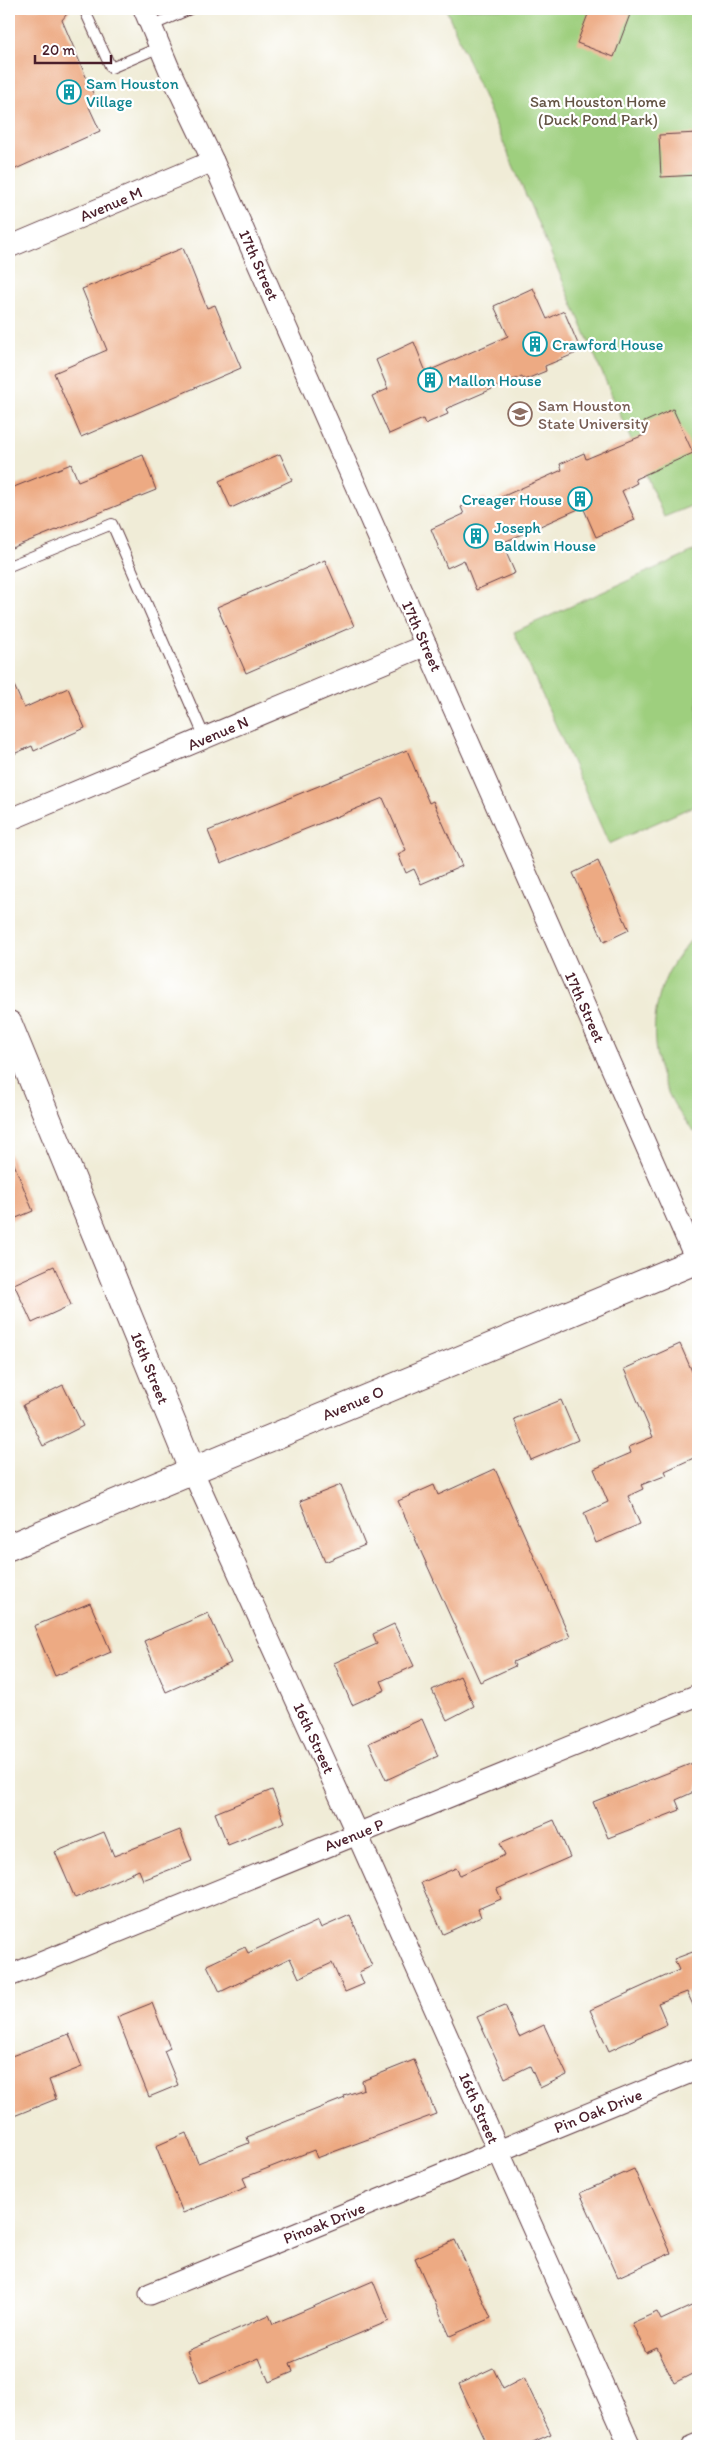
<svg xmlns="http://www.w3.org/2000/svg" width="707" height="2455" font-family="Itim,sans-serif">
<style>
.green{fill:#9ecf7e;stroke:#747754}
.building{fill:#edaa83}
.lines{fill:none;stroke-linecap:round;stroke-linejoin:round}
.service-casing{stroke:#633e45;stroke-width:12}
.minor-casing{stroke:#633e45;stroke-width:23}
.tertiary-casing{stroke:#633e45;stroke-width:28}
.service{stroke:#fff;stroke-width:10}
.minor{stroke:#fff;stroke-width:21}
.tertiary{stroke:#fff;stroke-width:26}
.labels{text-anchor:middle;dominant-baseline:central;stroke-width:4.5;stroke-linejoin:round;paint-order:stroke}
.culture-label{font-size:16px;fill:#0d838f;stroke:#fff;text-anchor:start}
.park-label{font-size:16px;fill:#635444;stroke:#fff}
.street-label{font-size:16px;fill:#4a1f2b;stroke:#fff}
.education-label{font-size:16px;fill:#785e54;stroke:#fff;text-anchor:start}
</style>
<rect width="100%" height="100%" fill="#fff"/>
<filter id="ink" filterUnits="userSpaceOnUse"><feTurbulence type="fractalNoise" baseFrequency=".02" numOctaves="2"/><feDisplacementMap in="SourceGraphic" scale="10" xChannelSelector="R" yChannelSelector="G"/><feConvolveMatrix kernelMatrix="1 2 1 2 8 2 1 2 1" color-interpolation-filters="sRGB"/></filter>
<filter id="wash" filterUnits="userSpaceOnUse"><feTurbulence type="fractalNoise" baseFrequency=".0096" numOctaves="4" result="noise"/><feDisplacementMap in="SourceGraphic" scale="20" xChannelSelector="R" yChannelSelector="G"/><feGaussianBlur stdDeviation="1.12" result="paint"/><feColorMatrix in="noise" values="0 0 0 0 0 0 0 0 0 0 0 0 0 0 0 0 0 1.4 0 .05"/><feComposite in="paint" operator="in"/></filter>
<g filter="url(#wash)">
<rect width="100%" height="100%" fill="#f0ecd7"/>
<g class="green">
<path d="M 446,9 L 698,9 L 698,503 L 664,517 Z"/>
<path d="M 698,549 L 698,804 L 609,844 L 514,632 Z"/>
<path d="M 698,931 L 698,1135 C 655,1093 641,1026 669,971 C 677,956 688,944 698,931 Z"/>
</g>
<g id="blocks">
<g class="building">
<path d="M 9,9 L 71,9 L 62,20 L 95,98 L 89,107 L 100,131 L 9,172 Z"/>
<path d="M 590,9 L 632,9 L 614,57 L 577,43 Z"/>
<path d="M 698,133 L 698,175 L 661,177 L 659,135 Z"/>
<path d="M 183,248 L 207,308 L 215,305 L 241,368 L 81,437 L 54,373 L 107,350 L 82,289 Z"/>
<path d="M 533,288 L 547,319 L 564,311 L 581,351 L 545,366 L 546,371 L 524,380 L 522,376 L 446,409 L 448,414 L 425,424 L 423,419 L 389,434 L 372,396 L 388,389 L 376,360 L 414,342 L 426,372 L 508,336 L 494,306 Z"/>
<path d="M 673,409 L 693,453 L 635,479 L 637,483 L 622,491 L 635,520 L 596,537 L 583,507 L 502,543 L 515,573 L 476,590 L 464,560 L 447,568 L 431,529 L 464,514 L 461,507 L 485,497 L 488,503 L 562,470 L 560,464 L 584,453 L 586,459 L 644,435 L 640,424 Z"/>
<path d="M 280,454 L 292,480 L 231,508 L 219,481 Z"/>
<path d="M 143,455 L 156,490 L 9,549 L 9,489 L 71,464 L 78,481 Z"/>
<path d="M 325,560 L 354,626 L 246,673 L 217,607 Z"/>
<path d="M 9,674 L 24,708 L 68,688 L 85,728 L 34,751 L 32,746 L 9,756 Z"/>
<path d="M 407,750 L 429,803 L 433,801 L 462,866 L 421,884 L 414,869 L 406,873 L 398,854 L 406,850 L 383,798 L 221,863 L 208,831 Z"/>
<path d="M 598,861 L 629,930 L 604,942 L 573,873 Z"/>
<path d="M 10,1154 L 33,1211 L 9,1221 L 9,1155 Z"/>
<path d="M 54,1266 L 71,1305 L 32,1323 L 14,1284 Z"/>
<path d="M 680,1344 L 698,1385 L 698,1456 L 665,1471 L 667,1475 L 641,1485 L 643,1489 L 628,1496 L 640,1524 L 596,1543 L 584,1513 L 608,1502 L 594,1469 L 631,1453 L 629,1447 L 653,1437 L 624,1369 Z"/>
<path d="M 63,1385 L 83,1426 L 43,1446 L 23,1405 Z"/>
<path d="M 561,1400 L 578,1440 L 531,1460 L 514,1419 Z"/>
<path d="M 495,1469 L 570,1637 L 513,1662 L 515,1666 L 480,1682 L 398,1501 L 434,1485 L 438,1495 Z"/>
<path d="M 341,1485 L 365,1545 L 325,1562 L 300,1501 Z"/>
<path d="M 90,1603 L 111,1652 L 55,1676 L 34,1626 Z"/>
<path d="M 208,1613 L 231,1663 L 166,1692 L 144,1641 Z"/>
<path d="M 394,1624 L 414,1666 L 381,1681 L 385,1690 L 352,1705 L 334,1663 L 377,1644 L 373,1634 Z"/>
<path d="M 460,1676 L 474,1706 L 447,1720 L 432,1690 Z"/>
<path d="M 422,1719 L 438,1756 L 386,1780 L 369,1743 Z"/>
<path d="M 698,1761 L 698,1790 L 676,1800 L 680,1810 L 608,1838 L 593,1802 Z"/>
<path d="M 272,1790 L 285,1822 L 228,1845 L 215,1813 Z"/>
<path d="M 554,1820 L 570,1857 L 497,1889 L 501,1899 L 478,1909 L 481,1917 L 443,1934 L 421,1883 L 456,1868 L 460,1875 L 505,1855 L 500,1843 Z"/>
<path d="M 180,1830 L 192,1861 L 143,1880 L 139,1870 L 75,1898 L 55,1852 L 104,1832 L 114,1856 Z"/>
<path d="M 350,1915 L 372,1966 L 359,1972 L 364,1984 L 345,1992 L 332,1963 L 299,1978 L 290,1958 L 220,1992 L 207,1965 L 245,1947 L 248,1953 L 318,1921 L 321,1928 Z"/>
<path d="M 698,1950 L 698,2016 L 687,1992 L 658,2003 L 667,2024 L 609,2051 L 590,2010 L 679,1970 L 674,1959 Z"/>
<path d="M 152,2003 L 170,2048 L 164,2051 L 178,2085 L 149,2097 L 117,2017 Z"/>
<path d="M 505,2005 L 519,2037 L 544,2025 L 567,2075 L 540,2088 L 530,2066 L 505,2078 L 477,2017 Z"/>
<path d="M 69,2034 L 82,2067 L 49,2080 L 56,2099 L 9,2118 L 9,2057 Z"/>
<path d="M 414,2060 L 436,2114 L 317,2158 L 314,2150 L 243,2178 L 247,2187 L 183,2213 L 156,2146 L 186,2133 L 198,2163 L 249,2143 L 247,2137 L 345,2098 L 344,2096 L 364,2089 L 362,2081 Z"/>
<path d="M 634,2169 L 671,2253 L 618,2277 L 580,2193 Z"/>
<path d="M 455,2240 L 491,2318 L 450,2336 L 415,2258 Z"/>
<path d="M 373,2281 L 389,2321 L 290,2363 L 293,2372 L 269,2382 L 259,2358 L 200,2383 L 187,2351 L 269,2315 L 273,2324 Z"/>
<path d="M 698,2303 L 698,2371 L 674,2383 L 657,2348 L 646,2353 L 632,2323 L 657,2312 L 661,2320 Z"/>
<path d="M 493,2368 L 503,2389 L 524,2378 L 551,2434 L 524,2446 L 488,2446 L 459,2384 Z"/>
</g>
</g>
</g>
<g filter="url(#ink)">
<use href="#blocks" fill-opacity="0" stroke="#633e45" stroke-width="1"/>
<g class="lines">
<g class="service-casing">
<g id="service">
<path d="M 84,9 L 111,68 L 160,47"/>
<path d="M 151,26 L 190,9"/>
<path d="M 9,566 L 112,524 L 205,738"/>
</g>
</g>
<g class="minor-casing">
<g id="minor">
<path d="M 144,9 L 170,71 L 213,161 L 698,1264"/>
<path d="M 9,247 L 213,161"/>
<path d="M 9,820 L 426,645"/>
<path d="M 192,1470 L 357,1834 L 630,2446"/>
<path d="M 9,1976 L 698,1695"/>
<path d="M 150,2294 L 698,2069"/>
<path d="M 693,2446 L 698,2444"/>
</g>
</g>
<g class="tertiary-casing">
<g id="tertiary">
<path d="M 9,1024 L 192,1470"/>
<path d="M 9,1547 L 698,1260"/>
</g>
</g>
<use href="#service" class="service"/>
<use href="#minor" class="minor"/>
<use href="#tertiary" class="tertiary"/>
</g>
</g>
<defs>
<g id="building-ring" transform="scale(1.25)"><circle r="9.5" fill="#fff" stroke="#0f9aa8" stroke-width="1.5"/><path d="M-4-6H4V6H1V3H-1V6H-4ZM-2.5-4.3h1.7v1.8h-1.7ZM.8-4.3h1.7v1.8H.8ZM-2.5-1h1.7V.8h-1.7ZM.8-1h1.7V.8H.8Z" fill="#0f9aa8"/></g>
<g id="university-ring" transform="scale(1.25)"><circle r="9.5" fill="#fff" stroke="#8d6e63" stroke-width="1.5"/><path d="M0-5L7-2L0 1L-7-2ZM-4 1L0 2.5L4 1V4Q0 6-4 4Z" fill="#8d6e63"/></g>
</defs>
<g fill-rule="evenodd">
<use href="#building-ring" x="69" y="92"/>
<use href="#building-ring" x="535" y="344"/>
<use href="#building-ring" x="430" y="380"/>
<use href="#university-ring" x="520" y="414"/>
<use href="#building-ring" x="580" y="499"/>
<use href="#building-ring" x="476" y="536"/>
</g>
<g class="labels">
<g class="culture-label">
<text x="86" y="83">Sam Houston<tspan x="86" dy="18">Village</tspan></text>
<text x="552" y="344">Crawford House</text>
<text x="448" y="380">Mallon House</text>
<text x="562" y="499" text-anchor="end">Creager House</text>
<text x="494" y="527">Joseph<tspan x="494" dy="18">Baldwin House</tspan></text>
</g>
<g class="park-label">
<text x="598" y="101">Sam Houston Home<tspan x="598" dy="18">(Duck Pond Park)</tspan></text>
</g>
<g class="street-label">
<text transform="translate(111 204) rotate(-23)">Avenue M</text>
<text transform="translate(259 265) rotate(66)">17th Street</text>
<text transform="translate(422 636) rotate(66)">17th Street</text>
<text transform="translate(218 733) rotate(-23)">Avenue N</text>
<text transform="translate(585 1007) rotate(66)">17th Street</text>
<text transform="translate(150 1368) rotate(68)">16th Street</text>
<text transform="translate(353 1403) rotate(-23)">Avenue O</text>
<text transform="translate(314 1738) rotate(65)">16th Street</text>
<text transform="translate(354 1835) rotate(-22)">Avenue P</text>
<text transform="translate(479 2108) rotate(66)">16th Street</text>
<text transform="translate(598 2111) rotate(-22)">Pin Oak Drive</text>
<text transform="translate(324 2223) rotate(-22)">Pinoak Drive</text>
</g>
<g class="education-label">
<text x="538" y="405">Sam Houston<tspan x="538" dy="18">State University</tspan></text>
</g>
</g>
<rect width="707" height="2455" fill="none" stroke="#fff" stroke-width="30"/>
<path d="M35 55v8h76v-8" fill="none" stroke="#4a1f2b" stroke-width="2.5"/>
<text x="42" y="55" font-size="15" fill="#4a1f2b" stroke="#ffffff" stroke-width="4" paint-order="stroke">20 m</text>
</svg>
